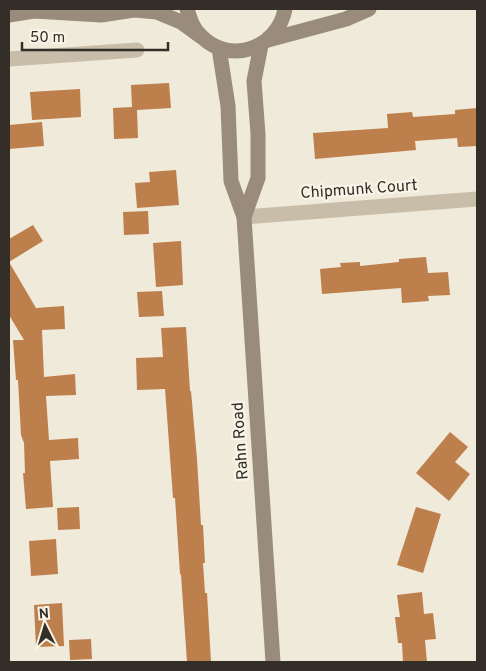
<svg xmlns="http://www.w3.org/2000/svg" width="486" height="671" font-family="Overpass,sans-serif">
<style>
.building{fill:#bd7f4c}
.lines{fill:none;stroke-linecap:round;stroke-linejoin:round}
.street{stroke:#c7bda8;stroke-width:15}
.secondary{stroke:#9a8c7a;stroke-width:15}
.labels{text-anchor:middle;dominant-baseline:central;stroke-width:4.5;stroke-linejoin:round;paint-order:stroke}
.street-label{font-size:16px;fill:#342e28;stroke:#f8f4e7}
</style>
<rect width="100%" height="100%" fill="#f0eadb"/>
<g class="building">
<path d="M 169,83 L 171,108 L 137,110 L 138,138 L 114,139 L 113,108 L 132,107 L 131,85 Z"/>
<path d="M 80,89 L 81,117 L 32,120 L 30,92 Z"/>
<path d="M 477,108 L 477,146 L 458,147 L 457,138 L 415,141 L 416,150 L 315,159 L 313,133 L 388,128 L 387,114 L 412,112 L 413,117 L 455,114 L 455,110 Z"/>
<path d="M 42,122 L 44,146 L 9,149 L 9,125 Z"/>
<path d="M 176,170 L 179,205 L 137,208 L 135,183 L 150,182 L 149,172 Z"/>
<path d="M 148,211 L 149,234 L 124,235 L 123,212 Z"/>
<path d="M 33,225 L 43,241 L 9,262 L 36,308 L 64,306 L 65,329 L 42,330 L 44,377 L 75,374 L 76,395 L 46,396 L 49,440 L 78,438 L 79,459 L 50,461 L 53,507 L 26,509 L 23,473 L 25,473 L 24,443 L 21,435 L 18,380 L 16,380 L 13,340 L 24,340 L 9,315 L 9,239 Z"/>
<path d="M 181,241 L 183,285 L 156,287 L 153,243 Z"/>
<path d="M 426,257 L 428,273 L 448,272 L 450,295 L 428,296 L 429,301 L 402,303 L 401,288 L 322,294 L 320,269 L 341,267 L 340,263 L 360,262 L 360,266 L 399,262 L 399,259 Z"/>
<path d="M 162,291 L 164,316 L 139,317 L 137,292 Z"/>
<path d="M 186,327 L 190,391 L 191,391 L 197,459 L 201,525 L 203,525 L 205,563 L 203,563 L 205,593 L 207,593 L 211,662 L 187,662 L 181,575 L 180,574 L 175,498 L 173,498 L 165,389 L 137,390 L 136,358 L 163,357 L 161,328 Z"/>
<path d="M 450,432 L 468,447 L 455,462 L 470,474 L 449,501 L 416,473 Z"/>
<path d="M 79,507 L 80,529 L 58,530 L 57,508 Z"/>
<path d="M 416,507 L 441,514 L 423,573 L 397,565 Z"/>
<path d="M 56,539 L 58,574 L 31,576 L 29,541 Z"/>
<path d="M 422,592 L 424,614 L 433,613 L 436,639 L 425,640 L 427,662 L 403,662 L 402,643 L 398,643 L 395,617 L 400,617 L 397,595 Z"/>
<path d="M 62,603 L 64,646 L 36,647 L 34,605 Z"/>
<path d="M 91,639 L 92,659 L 70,660 L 69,640 Z"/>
</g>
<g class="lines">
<g class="street">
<path d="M 9,59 L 137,50"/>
<path d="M 244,217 L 477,199"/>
</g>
<g class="secondary">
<path d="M 187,9 C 190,19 193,29 201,36 C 230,66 278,48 285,9"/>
<path d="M 9,15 L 34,11 L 101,15 L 134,10 L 157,12 L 181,22 L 200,36"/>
<path d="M 268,40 L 346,19 L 369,9"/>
<path d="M 219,48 L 228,106 L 231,181 L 244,217 L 273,662"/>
<path d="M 244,217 L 258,178 L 258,134 L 254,81 L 261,45"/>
</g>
</g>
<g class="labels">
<g class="street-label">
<text transform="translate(359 190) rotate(-4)">Chipmunk Court</text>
<text transform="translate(241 441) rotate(-94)">Rahn Road</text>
</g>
</g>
<rect width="486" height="671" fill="none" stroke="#342e28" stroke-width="20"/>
<g transform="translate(45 626) rotate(355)" stroke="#f8f4e7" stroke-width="4" paint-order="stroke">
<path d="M0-4L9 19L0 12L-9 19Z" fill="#342e28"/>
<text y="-8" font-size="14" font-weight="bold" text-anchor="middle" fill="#342e28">N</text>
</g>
<path d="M22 42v8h146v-8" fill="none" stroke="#342e28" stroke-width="2.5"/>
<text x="30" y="42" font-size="15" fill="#342e28" stroke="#f8f4e7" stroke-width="4" paint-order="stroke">50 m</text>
</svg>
